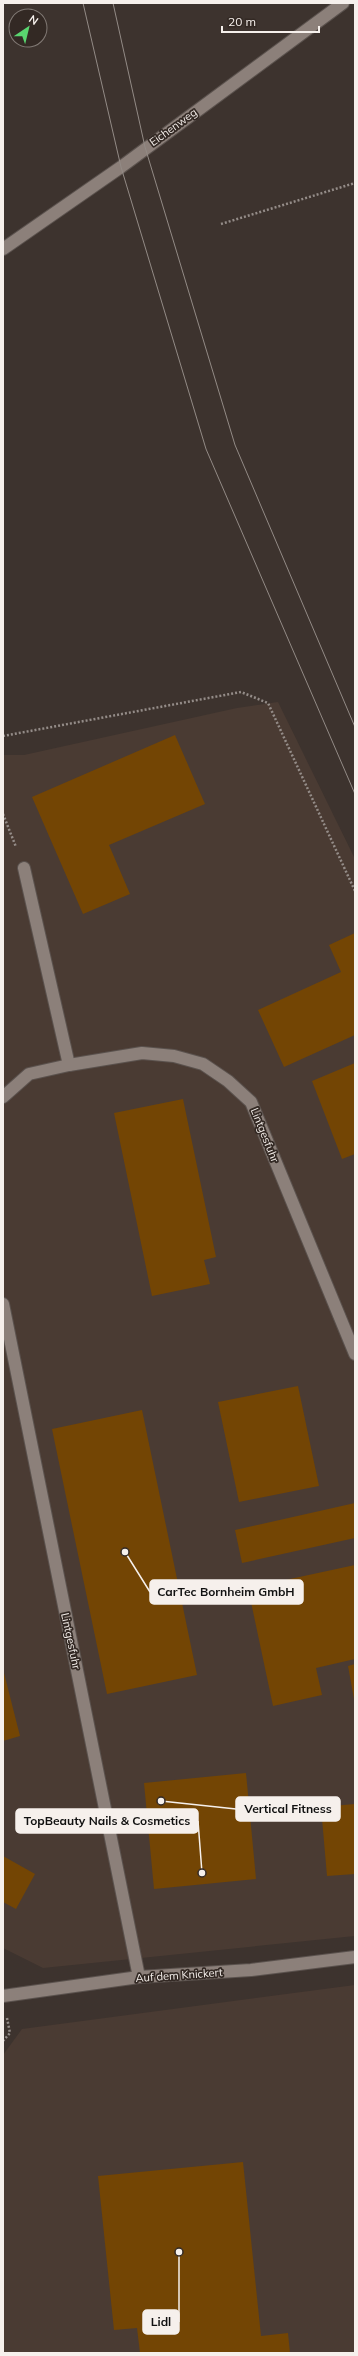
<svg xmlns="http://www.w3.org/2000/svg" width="358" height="2356" font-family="Mulish,sans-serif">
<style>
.built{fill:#4a3b33}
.building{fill:#734504}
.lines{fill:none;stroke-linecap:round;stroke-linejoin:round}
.minor-casing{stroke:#5b524e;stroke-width:14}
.path{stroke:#948c88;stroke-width:2.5;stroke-dasharray:2 2;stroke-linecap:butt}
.minor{stroke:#8c807a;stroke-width:12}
.tram{stroke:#938b86;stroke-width:1}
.labels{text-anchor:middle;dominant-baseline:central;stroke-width:3.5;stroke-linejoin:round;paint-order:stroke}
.street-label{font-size:11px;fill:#f6f0ec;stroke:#332924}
.leader{fill:none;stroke:#f6f0ec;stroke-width:1.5}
.callout-dot{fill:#f6f0ec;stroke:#332924;stroke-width:1.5}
.callout{fill:#f6f0ec;stroke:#f6f0ec;stroke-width:1.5}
.callout-label{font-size:12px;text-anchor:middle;font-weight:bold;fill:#111}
</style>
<rect width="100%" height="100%" fill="#3d332e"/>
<g class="built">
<path d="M 278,702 L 355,859 L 355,1936 L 43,1968 L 3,1948 L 3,755 L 24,755 L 237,708 Z"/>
<path d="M 355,1985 L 355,2353 L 3,2353 L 3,2055 L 22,2029 Z"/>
</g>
<g class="building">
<path d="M 175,735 L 205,804 L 109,845 L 130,894 L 83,914 L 32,797 Z"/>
<path d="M 355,933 L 355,1035 L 284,1067 L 258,1010 L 341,972 L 329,945 Z"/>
<path d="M 355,1063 L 355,1154 L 342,1159 L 312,1081 Z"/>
<path d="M 183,1099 L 216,1257 L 204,1260 L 210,1284 L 152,1296 L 114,1113 Z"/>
<path d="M 298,1386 L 319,1486 L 239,1502 L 218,1402 Z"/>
<path d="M 142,1410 L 197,1675 L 107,1694 L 52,1429 Z"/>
<path d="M 355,1503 L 355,1538 L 242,1563 L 235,1530 Z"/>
<path d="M 355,1565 L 355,1659 L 316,1668 L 322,1695 L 273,1706 L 248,1588 Z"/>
<path d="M 355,1664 L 355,1699 L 354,1699 L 348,1666 Z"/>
<path d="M 3,1669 L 20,1736 L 3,1741 Z"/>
<path d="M 246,1773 L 256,1879 L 154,1889 L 144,1783 Z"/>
<path d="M 355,1804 L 355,1874 L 327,1876 L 321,1807 Z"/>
<path d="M 3,1856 L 35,1874 L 16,1909 L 3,1902 Z"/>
<path d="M 243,2162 L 261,2336 L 288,2333 L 290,2353 L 140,2353 L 137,2328 L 114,2330 L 98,2176 Z"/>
</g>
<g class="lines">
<g class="minor-casing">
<g id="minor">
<path d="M 3,249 L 121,167 L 343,3"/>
<path d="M 24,868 L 69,1065"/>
<path d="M 3,1097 L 29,1074 L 69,1065 L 142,1053 L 174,1056 L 203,1064 L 228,1081 L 251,1102 L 355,1354"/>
<path d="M 3,1304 L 139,1977"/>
<path d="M 3,1996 L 139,1977 L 251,1970 L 355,1957"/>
</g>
</g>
<g class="path">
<path d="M 221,224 L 355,183"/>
<path d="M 3,736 L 241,692 L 268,703 L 355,891"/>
<path d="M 3,814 L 16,847"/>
<path d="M 3,2041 L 10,2033 L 7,2018"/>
<path d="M 3,2151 L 4,2151"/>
</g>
<use href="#minor" class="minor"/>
<g class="tram">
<path d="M 83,3 L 121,167 L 206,449 L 355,794"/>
<path d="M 113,3 L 145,147 L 235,445 L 355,727"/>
</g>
</g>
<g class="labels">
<g class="street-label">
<text transform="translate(173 127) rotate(-36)">Eichenweg</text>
<text transform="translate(265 1135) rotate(68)">Lintgesfuhr</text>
<text transform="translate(71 1641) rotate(78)">Lintgesfuhr</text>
<text transform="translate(179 1975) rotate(-4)">Auf dem Knickert</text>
</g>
</g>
<path class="leader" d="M125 1552L150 1592M161 1801L236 1809M202 1873L198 1821M179 2252L179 2322"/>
<g class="callout-dot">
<circle cx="125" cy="1552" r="4"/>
<circle cx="161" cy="1801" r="4"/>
<circle cx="202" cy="1873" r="4"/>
<circle cx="179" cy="2252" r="4"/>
</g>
<g class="callout">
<rect x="150" y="1580" width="153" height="24" rx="4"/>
<rect x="236" y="1797" width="104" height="24" rx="4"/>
<rect x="16" y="1809" width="182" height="24" rx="4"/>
<rect x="143" y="2310" width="36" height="24" rx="4"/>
</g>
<g class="callout-label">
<text x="226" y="1596">CarTec Bornheim GmbH</text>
<text x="288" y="1813">Vertical Fitness</text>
<text x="107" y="1825">TopBeauty Nails &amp; Cosmetics</text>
<text x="161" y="2326">Lidl</text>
</g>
<rect width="358" height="2356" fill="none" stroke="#f6f0ec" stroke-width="8"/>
<g transform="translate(28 28) rotate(35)"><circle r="19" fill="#332924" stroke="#817974"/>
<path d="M0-3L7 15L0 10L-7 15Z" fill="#59d56f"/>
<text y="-6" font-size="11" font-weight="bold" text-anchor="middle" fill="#f6f0ec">N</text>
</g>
<path d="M222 26v6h97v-6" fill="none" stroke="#f6f0ec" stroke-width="2"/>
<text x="228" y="26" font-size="12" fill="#f6f0ec" stroke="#332924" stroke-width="3" paint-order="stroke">20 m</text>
</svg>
